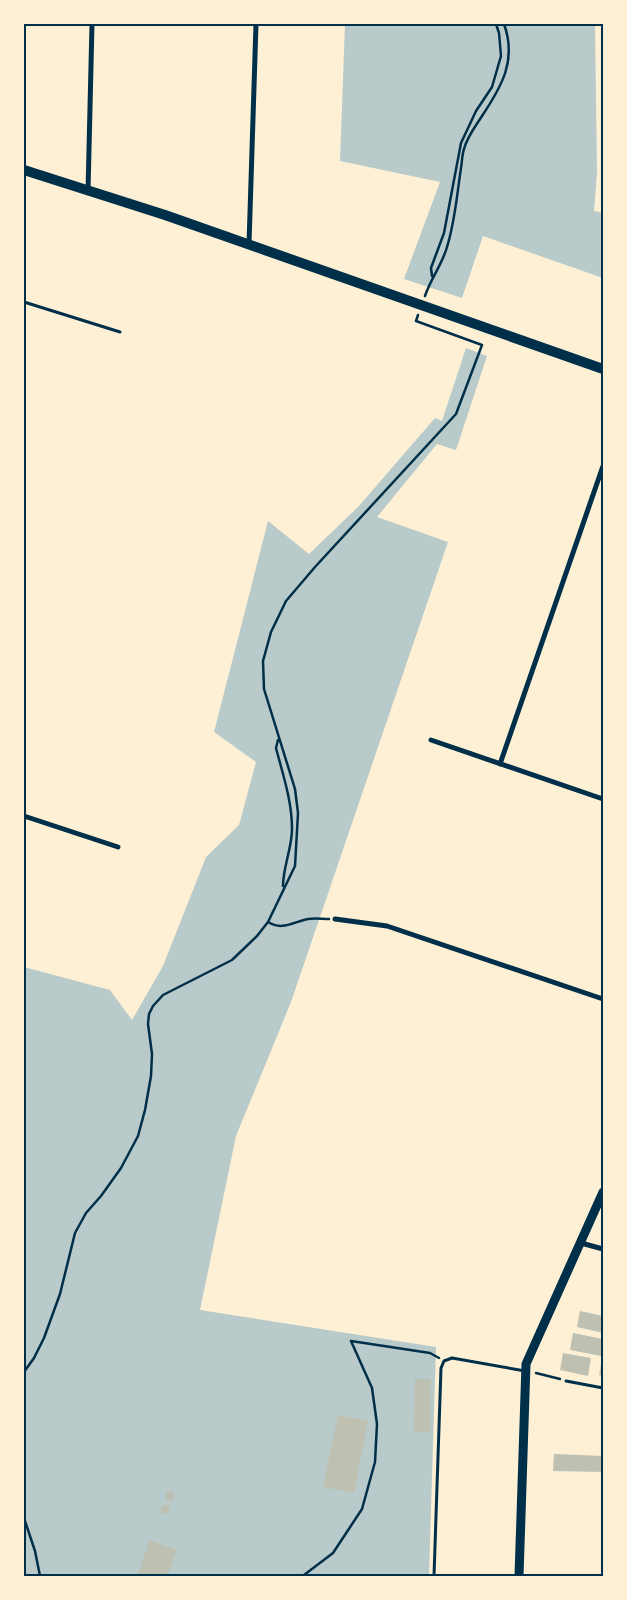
<svg xmlns="http://www.w3.org/2000/svg" width="627" height="1600" font-family="'Exo 2',sans-serif">
<style>
.green{fill:#b9caca}
.building{fill:#bec0b2}
.lines{fill:none;stroke-linecap:round;stroke-linejoin:round}
.path{stroke:#003049;stroke-width:2.5}
.service{stroke:#003049;stroke-width:3}
.minor{stroke:#003049;stroke-width:5}
.tertiary{stroke:#003049;stroke-width:9}
.primary{stroke:#003049;stroke-width:10}
.neatline{fill:none;stroke:#003049;stroke-width:2}
</style>
<rect width="100%" height="100%" fill="#fdf0d5"/>
<g class="green">
<path d="M 345,24 L 595,24 L 597,172 L 594,211 L 603,213 L 603,278 L 483,236 L 462,298 L 404,279 L 440,182 L 340,161 Z"/>
<path d="M 466,348 L 487,356 L 456,450 L 437,444 L 377,517 L 448,542 L 291,1002 L 236,1136 L 200,1310 L 436,1347 L 429,1576 L 24,1576 L 24,967 L 110,990 L 132,1020 L 163,966 L 206,857 L 239,825 L 256,762 L 214,732 L 268,521 L 309,554 L 359,506 L 435,418 L 442,421 Z"/>
</g>
<g class="building">
<path d="M 580,1311 L 603,1316 L 603,1333 L 577,1327 Z"/>
<path d="M 573,1333 L 603,1339 L 601,1356 L 570,1350 Z"/>
<path d="M 563,1353 L 591,1358 L 588,1376 L 560,1370 Z"/>
<path d="M 602,1359 L 603,1359 L 603,1376 L 599,1375 Z"/>
<path d="M 415,1379 L 431,1379 L 430,1432 L 414,1432 Z"/>
<path d="M 338,1415 L 368,1421 L 354,1493 L 323,1487 Z"/>
<path d="M 554,1454 L 603,1456 L 603,1472 L 553,1471 Z"/>
<circle cx="170" cy="1496" r="4.5"/>
<circle cx="165" cy="1509" r="4.5"/>
<path d="M 150,1540 L 177,1550 L 167,1576 L 163,1575 L 162,1576 L 143,1576 L 138,1574 Z"/>
</g>
<g class="lines">
<g class="path">
<path d="M 432,276 L 431,268 L 444,233 L 461,143 L 476,111 L 492,87 L 501,56 L 499,33 L 496,24"/>
<path d="M 425,296 C 431,278 442,265 447,247 C 455,222 457,194 461,168 C 462,162 462,155 464,149 C 467,137 475,127 482,116 C 502,86 517,60 504,24"/>
<path d="M 278,740 L 276,748 C 283,775 292,801 292,829 C 292,848 283,867 283,886"/>
<path d="M 268,922 C 282,931 293,922 308,919 C 314,918 322,919 329,919"/>
<path d="M 24,1372 L 34,1358 L 44,1338 L 60,1294 L 75,1233 L 86,1213 L 101,1196 L 121,1168 L 138,1136 L 145,1110 L 151,1076 L 152,1054 L 148,1024 L 149,1014 L 153,1006 L 163,995 L 232,960 L 257,936 L 268,922 L 295,866 L 298,813 L 295,789 L 264,689 L 263,661 L 271,632 L 286,601 L 315,567 L 456,414 L 482,345 L 416,321 L 418,315"/>
<path d="M 536,1373 L 560,1379"/>
<path d="M 24,1518 L 35,1551 L 40,1576"/>
<path d="M 299,1576 L 304,1575 L 333,1553 L 362,1509 L 375,1462 L 377,1424 L 372,1388 L 351,1341 L 430,1353 L 439,1358"/>
</g>
<g class="service">
<path d="M 24,302 L 120,332"/>
<path d="M 566,1381 L 603,1388"/>
<path d="M 434,1576 L 441,1368 L 444,1361 L 452,1358 L 525,1371"/>
</g>
<g class="minor">
<path d="M 88,191 L 92,24"/>
<path d="M 249,244 L 256,24"/>
<path d="M 431,740 L 603,799"/>
<path d="M 500,764 L 603,466"/>
<path d="M 24,816 L 118,847"/>
<path d="M 335,919 L 387,926 L 603,999"/>
<path d="M 581,1243 L 603,1249"/>
</g>
<path class="tertiary" d="M 519,1576 L 526,1364 L 603,1192"/>
<path class="primary" d="M 24,170 L 165,215 L 603,369"/>
</g>
<rect width="627" height="1600" fill="none" stroke="#fdf0d5" stroke-width="50"/>
<rect x="25" y="25" width="577" height="1550" class="neatline"/>
</svg>
